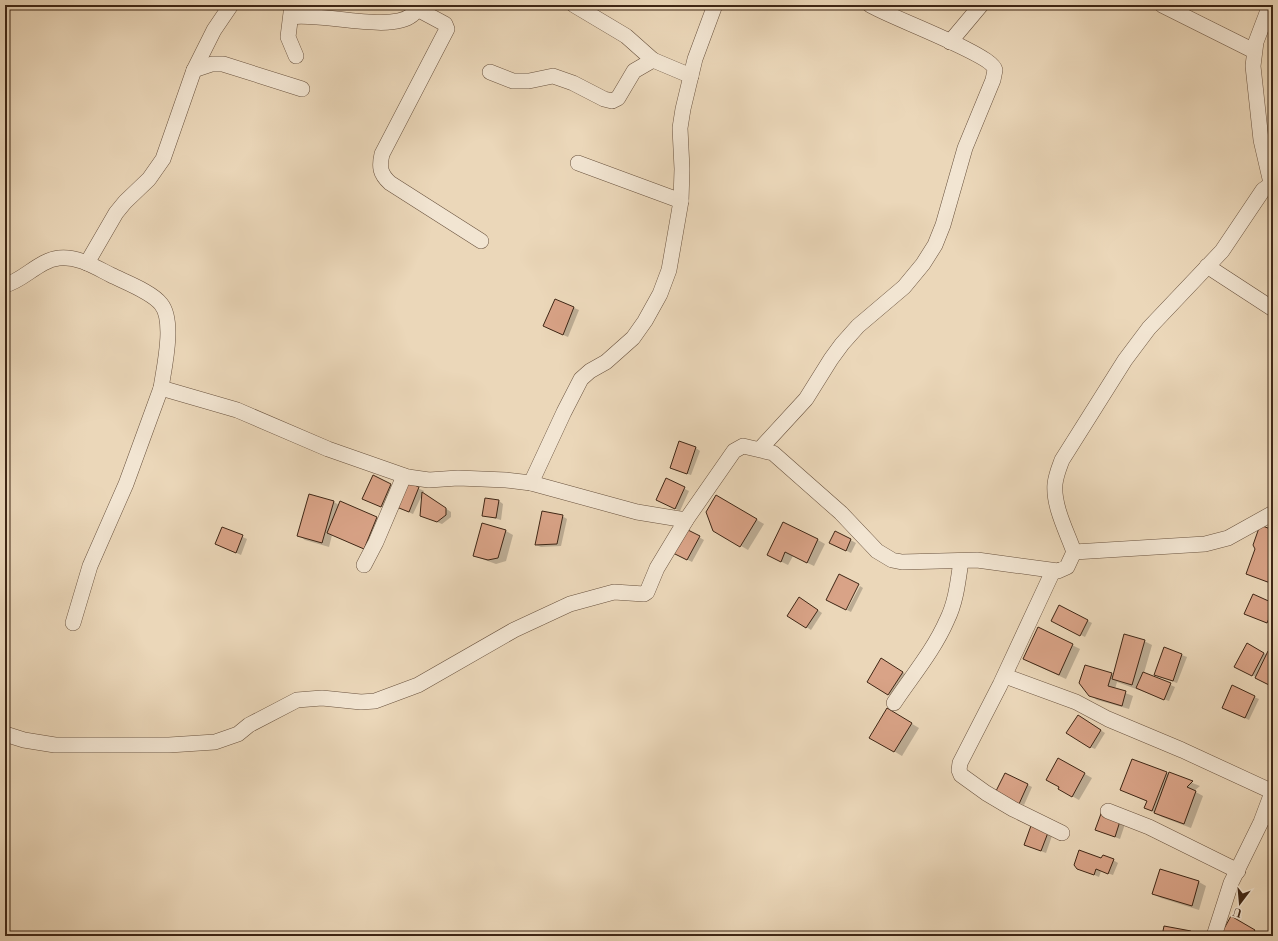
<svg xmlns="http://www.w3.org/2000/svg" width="1278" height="941" font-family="'Libre Bodoni',serif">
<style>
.shadow{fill:#0003}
.building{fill:#d9a387;stroke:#3e2615}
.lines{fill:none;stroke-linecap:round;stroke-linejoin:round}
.minor-casing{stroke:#69523e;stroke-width:16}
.minor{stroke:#f2e5d2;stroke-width:15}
</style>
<rect width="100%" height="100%" fill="#ebd7b9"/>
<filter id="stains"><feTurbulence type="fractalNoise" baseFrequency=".005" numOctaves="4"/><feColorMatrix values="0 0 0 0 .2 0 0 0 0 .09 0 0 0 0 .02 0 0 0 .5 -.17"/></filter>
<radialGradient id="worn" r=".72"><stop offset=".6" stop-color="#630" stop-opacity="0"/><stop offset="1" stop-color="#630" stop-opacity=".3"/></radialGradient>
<g class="shadow">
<path d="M 556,300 L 579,310 L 568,337 L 549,329 Z"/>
<path d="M 696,448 L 700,451 L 691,475 L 675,470 Z"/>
<path d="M 373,477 L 395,487 L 386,509 L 368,501 Z"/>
<path d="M 666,480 L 689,491 L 680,511 L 661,502 Z"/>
<path d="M 405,482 L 424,491 L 413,514 L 399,508 Z"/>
<path d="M 427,496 L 451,512 L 451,517 L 442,524 L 421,515 Z"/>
<path d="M 716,496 L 764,524 L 748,550 L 714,530 Z"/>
<path d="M 499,501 L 503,504 L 501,520 L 483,515 Z"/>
<path d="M 334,502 L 339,505 L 341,502 L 384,522 L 371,552 L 332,535 L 329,547 L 305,540 L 298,535 Z"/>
<path d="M 562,516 L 567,519 L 561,546 L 541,547 L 536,545 Z"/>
<path d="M 223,528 L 247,539 L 241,555 L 221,546 Z"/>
<path d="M 685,529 L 704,540 L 692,562 L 673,552 Z"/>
<path d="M 506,531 L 513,535 L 506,561 L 496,564 L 474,556 Z"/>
<path d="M 836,532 L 856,543 L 851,553 L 835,545 Z"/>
<path d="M 818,540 L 825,544 L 814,566 L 793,556 L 788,565 L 768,555 Z"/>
<path d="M 860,586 L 863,588 L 851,612 L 847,610 Z"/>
<path d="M 804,601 L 822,613 L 811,630 L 788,615 Z"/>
<path d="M 1273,604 L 1272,625 L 1250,616 Z"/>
<path d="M 1088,621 L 1092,623 L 1085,637 L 1057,623 Z"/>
<path d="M 1038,628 L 1080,649 L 1066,679 L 1031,663 Z"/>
<path d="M 1144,641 L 1152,645 L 1144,673 L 1175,687 L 1169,701 L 1117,682 L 1115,689 L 1133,696 L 1129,709 L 1097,700 L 1090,695 L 1111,674 L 1114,675 Z"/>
<path d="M 1247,644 L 1267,655 L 1273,654 L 1273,686 L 1235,666 Z"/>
<path d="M 1164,648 L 1187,657 L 1177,683 L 1160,677 Z"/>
<path d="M 882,660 L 907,675 L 893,697 L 868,682 Z"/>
<path d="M 1254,697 L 1259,699 L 1249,720 L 1228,710 Z"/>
<path d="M 887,709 L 919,728 L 902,756 L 870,737 Z"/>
<path d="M 1083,719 L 1105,733 L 1095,749 L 1090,747 Z"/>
<path d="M 1058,759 L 1092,778 L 1079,800 L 1059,789 Z"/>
<path d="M 1133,760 L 1200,786 L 1194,791 L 1203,796 L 1191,828 L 1162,817 L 1146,808 L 1148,802 L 1121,790 Z"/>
<path d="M 1005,774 L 1032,787 L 1024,805 L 1001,795 Z"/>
<path d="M 1126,821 L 1120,839 L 1096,830 Z"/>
<path d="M 1048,831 L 1053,833 L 1046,853 L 1030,847 Z"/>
<path d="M 1102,859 L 1113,860 L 1118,863 L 1113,875 L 1101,871 L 1099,877 L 1078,868 Z"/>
<path d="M 1161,870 L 1199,882 L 1206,886 L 1199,910 L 1161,898 L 1153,894 Z"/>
<path d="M 1232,917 L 1262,935 L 1261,936 L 1221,936 Z"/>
<path d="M 1165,927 L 1191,932 L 1196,936 L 1163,936 Z"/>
</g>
<g class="building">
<path d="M 555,299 L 574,307 L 563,335 L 543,326 Z"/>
<path d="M 679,441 L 696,447 L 687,474 L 670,468 Z"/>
<path d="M 373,475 L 391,484 L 381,507 L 362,499 Z"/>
<path d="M 666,478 L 685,487 L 675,509 L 656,500 Z"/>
<path d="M 405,481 L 419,487 L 409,512 L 394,506 Z"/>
<path d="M 422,492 L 446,508 L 446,515 L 437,522 L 420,516 Z"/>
<path d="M 309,494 L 334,501 L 322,543 L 297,536 Z"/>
<path d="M 716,495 L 757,519 L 740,547 L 713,531 L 706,512 Z"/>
<path d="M 485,498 L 499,500 L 496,518 L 482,516 Z"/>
<path d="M 340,501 L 377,517 L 364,549 L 327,533 Z"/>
<path d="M 542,511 L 563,515 L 557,544 L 535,545 Z"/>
<path d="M 783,522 L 818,539 L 807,563 L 785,552 L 781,562 L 767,555 Z"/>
<path d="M 482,523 L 506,530 L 498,558 L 488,560 L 473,556 Z"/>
<path d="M 1260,525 L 1273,530 L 1273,584 L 1246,574 L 1255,549 L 1253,545 Z"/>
<path d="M 222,527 L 243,535 L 236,553 L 215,544 Z"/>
<path d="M 684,528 L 700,536 L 687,560 L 671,552 Z"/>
<path d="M 835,531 L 851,539 L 846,551 L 829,543 Z"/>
<path d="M 839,574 L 859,584 L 846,610 L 826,600 Z"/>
<path d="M 1253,594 L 1273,603 L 1273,609 L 1267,623 L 1244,614 Z"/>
<path d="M 799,597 L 818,610 L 806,628 L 787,616 Z"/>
<path d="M 1059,605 L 1088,620 L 1080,636 L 1051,621 Z"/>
<path d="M 1038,627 L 1073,644 L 1059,675 L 1023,659 Z"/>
<path d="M 1124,634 L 1145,640 L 1132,685 L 1112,679 Z"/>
<path d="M 1247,643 L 1264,653 L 1252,676 L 1234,667 Z"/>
<path d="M 1164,647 L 1182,654 L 1173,681 L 1154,675 Z"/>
<path d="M 1268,651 L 1273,653 L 1273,687 L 1255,678 Z"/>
<path d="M 881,658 L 903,672 L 888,695 L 867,682 Z"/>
<path d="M 1085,665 L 1112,673 L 1108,686 L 1126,691 L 1122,706 L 1089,696 L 1079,683 Z"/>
<path d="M 1143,672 L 1171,683 L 1164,700 L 1136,688 Z"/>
<path d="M 1232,685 L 1255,696 L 1245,718 L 1222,708 Z"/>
<path d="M 887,708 L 912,723 L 894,752 L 869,738 Z"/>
<path d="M 1078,715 L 1101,730 L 1090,748 L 1066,733 Z"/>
<path d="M 1058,758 L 1085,773 L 1072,797 L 1058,789 L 1059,787 L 1046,780 Z"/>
<path d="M 1132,759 L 1167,772 L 1152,811 L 1144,808 L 1147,801 L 1120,790 Z"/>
<path d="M 1169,772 L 1193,781 L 1187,787 L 1196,791 L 1184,824 L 1154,813 Z"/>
<path d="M 1005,773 L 1028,784 L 1019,804 L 995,793 Z"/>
<path d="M 1102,811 L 1121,818 L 1115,837 L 1095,830 Z"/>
<path d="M 1032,823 L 1049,830 L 1041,851 L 1024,845 Z"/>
<path d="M 1079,850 L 1101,858 L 1103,855 L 1114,859 L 1108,874 L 1096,869 L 1094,875 L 1077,869 L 1074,865 Z"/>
<path d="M 1160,869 L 1199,881 L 1192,906 L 1152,894 Z"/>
<path d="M 1231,916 L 1255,930 L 1251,936 L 1220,936 Z"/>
<path d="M 1164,926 L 1191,931 L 1191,936 L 1162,936 Z"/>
</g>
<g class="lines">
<g class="minor-casing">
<g id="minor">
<path d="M 292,5 L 288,37 L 296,56"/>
<path d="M 574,5 L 626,36 L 653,60"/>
<path d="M 1162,5 L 1254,51"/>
<path d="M 1270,5 L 1256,42 L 1253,66 L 1261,140 L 1271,183"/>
<path d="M 417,9 L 445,24 L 447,29 L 382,154 C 379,167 380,174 390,183 L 481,241"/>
<path d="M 291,17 C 321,12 390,33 412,15 C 415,13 417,8 419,5"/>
<path d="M 950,42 L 981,5"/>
<path d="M 194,70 L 212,64 L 223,64 L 302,89"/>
<path d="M 490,72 L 513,81 L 529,81 L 553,76 L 573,83 L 604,99 L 612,101 L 618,98 L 634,71 L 653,60 L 691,76"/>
<path d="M 578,163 L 681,201"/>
<path d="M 87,263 L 116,213 L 125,202 L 149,179 L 163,159 L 194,70 L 214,30 L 231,5"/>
<path d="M 1207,266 L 1273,309"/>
<path d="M 5,285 C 23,281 39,260 59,258 C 78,256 95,267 111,275 C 125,282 152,292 161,304 C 175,321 164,368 161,388 L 237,410 L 328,449 L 408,477 L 429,480 L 458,478 L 506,480 L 531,483 L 637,512 L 686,520 L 734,451 L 743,446 L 773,453 L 841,513 L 877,551 L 892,560 L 902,562 L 977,560 L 1058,571 L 1067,567 L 1074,552 C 1067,532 1053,506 1055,484 C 1056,475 1059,468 1062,460 L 1125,360 L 1149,328 L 1222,251 L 1263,190 L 1273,183"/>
<path d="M 760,449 L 806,399 L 831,359 L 842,344 L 858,326 L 904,287 L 923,264 L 935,245 L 943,225 L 965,148 L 993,80 L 995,70 C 992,54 889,17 870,5"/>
<path d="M 531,483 L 564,412 L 581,379 L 590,371 L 606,362 L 633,338 L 645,321 L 660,294 L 669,270 L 681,201 L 682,169 L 680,128 L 683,109 L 695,59 L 715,5"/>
<path d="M 1074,552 L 1205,544 L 1228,538 L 1273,513"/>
<path d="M 364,565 L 376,542 L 404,476"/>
<path d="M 1053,571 L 1000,685 L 960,763 L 959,770 L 961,775 L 986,793 L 1013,809 L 1062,833"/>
<path d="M 73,623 L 90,566 L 126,484 L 161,388"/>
<path d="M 1005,676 L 1076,702 L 1108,719 L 1182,750 L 1273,792"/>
<path d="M 894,703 C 912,676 934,650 947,620 C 956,602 958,581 961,561"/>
<path d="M 5,734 L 24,740 L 55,745 L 169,745 L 215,742 L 238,734 L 249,725 L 297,700 L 322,698 L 361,702 L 375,701 L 418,685 L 514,630 L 570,604 L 614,592 L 644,594 L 647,592 L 657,568 L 686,520"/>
<path d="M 1108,811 L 1149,827 L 1238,871"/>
<path d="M 1214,936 L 1231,883 L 1261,822 L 1273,790"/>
</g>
</g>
<use href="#minor" class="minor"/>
</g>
<rect width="1278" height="941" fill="none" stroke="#ebd7b9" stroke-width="20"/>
<rect x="6" y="6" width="1266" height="929" fill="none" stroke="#3e2615" stroke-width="2"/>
<rect x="10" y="10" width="1258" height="921" fill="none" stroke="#3e2615"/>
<g transform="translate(1240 903) rotate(196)" stroke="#f2e5d2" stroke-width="3" paint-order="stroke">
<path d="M0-3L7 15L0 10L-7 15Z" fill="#3e2615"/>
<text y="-6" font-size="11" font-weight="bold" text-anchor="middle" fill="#3e2615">U</text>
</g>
<rect width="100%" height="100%" filter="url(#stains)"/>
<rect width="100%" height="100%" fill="url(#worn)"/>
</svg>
